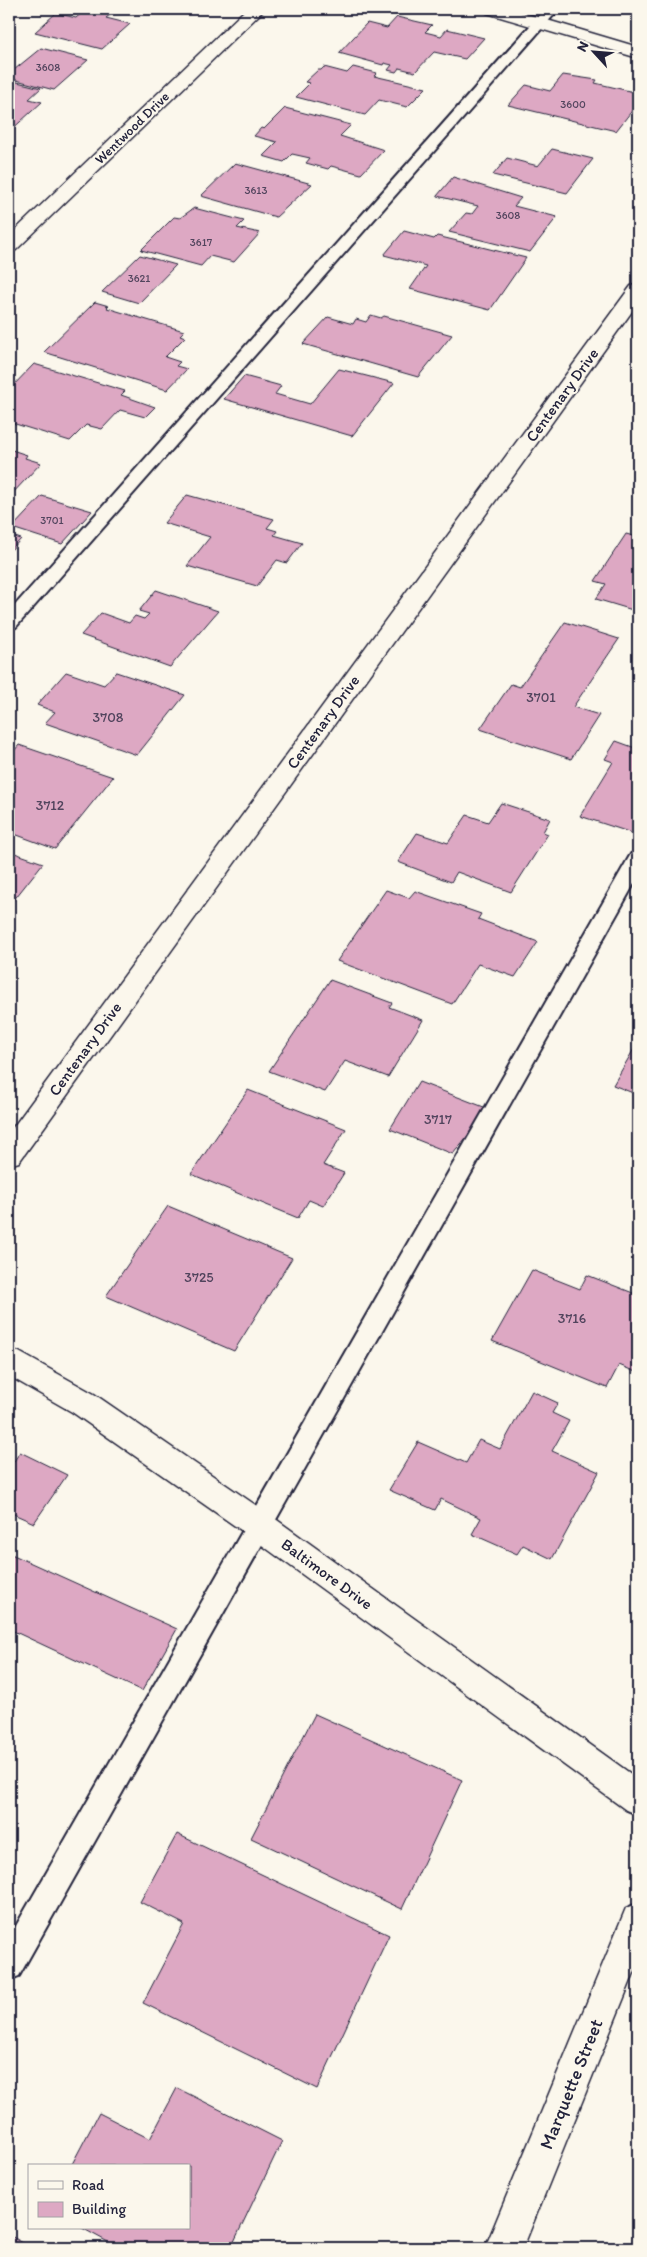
<svg xmlns="http://www.w3.org/2000/svg" width="647" height="2257" font-family="Itim,sans-serif">
<style>
.building{fill:#dda8c3;stroke:#22223b}
.lines{fill:none;stroke-linecap:round;stroke-linejoin:round}
.service-casing{stroke:#22223b;stroke-width:4}
.minor-casing{stroke:#22223b;stroke-width:3}
.tertiary-casing{stroke:#22223b;stroke-width:3}
.service{fill:#fbf7ec;fill-rule:evenodd}
.minor{fill:#fbf7ec;fill-rule:evenodd}
.tertiary{fill:#fbf7ec;fill-rule:evenodd}
.labels{text-anchor:middle;dominant-baseline:central;stroke-width:4;stroke-linejoin:round;paint-order:stroke}
.far-number-label{font-size:11px;fill:#51445d}
.far-street-label{font-size:14px;fill:#22223b;stroke:#fbf7ec}
.number-label{font-size:14px;fill:#51445d}
.street-label{font-size:16px;fill:#22223b;stroke:#fbf7ec}
.near-street-label{font-size:19px;fill:#22223b;stroke:#fbf7ec}
</style>
<rect width="100%" height="100%" fill="#fbf7ec"/>
<filter id="ink" filterUnits="userSpaceOnUse"><feTurbulence type="fractalNoise" baseFrequency=".02" numOctaves="2"/><feDisplacementMap in="SourceGraphic" scale="10" xChannelSelector="R" yChannelSelector="G"/><feConvolveMatrix kernelMatrix="1 2 1 2 8 2 1 2 1" color-interpolation-filters="sRGB"/></filter>
<g filter="url(#ink)">
<g class="building">
<path d="M 86,9 L 116,10 L 106,18 L 130,24 L 102,49 L 35,32 L 56,13 L 76,18 Z"/>
<path d="M 397,17 L 432,25 L 425,32 L 441,36 L 447,29 L 484,38 L 465,59 L 434,52 L 415,72 L 399,68 L 396,72 L 388,70 L 392,65 L 384,63 L 383,65 L 339,53 L 367,23 L 387,28 Z"/>
<path d="M 41,48 L 88,60 L 54,90 L 9,78 L 9,74 Z"/>
<path d="M 324,67 L 347,73 L 353,67 L 377,73 L 374,76 L 426,88 L 407,107 L 379,100 L 365,115 L 296,97 L 310,83 L 305,82 L 318,70 L 321,70 Z"/>
<path d="M 563,75 L 597,80 L 595,83 L 638,93 L 638,103 L 616,131 L 508,105 L 526,85 L 550,91 Z"/>
<path d="M 9,80 L 41,88 L 29,99 L 42,102 L 9,132 Z"/>
<path d="M 285,108 L 351,125 L 340,136 L 384,150 L 361,174 L 331,166 L 328,169 L 306,163 L 310,158 L 292,154 L 284,162 L 263,156 L 277,142 L 254,136 L 261,128 L 264,129 Z"/>
<path d="M 552,149 L 593,159 L 567,193 L 493,175 L 507,158 L 538,166 Z"/>
<path d="M 235,163 L 312,184 L 276,217 L 201,196 Z"/>
<path d="M 453,177 L 521,198 L 514,206 L 557,217 L 530,252 L 449,232 L 466,213 L 472,214 L 478,206 L 437,196 Z"/>
<path d="M 194,208 L 244,221 L 237,228 L 260,233 L 234,262 L 210,256 L 201,266 L 141,250 L 174,217 L 180,218 Z"/>
<path d="M 404,231 L 434,239 L 437,236 L 526,258 L 490,310 L 410,289 L 426,266 L 384,255 Z"/>
<path d="M 140,255 L 176,265 L 139,303 L 102,292 Z"/>
<path d="M 95,302 L 109,306 L 107,308 L 184,331 L 180,335 L 185,337 L 165,357 L 180,362 L 176,366 L 187,369 L 167,390 L 44,352 Z"/>
<path d="M 371,315 L 381,318 L 384,316 L 452,335 L 418,377 L 303,344 L 328,317 L 353,324 L 356,319 L 366,322 Z"/>
<path d="M 34,364 L 125,391 L 121,395 L 155,407 L 145,417 L 120,410 L 102,429 L 86,425 L 70,441 L 9,422 L 9,390 Z"/>
<path d="M 339,369 L 394,383 L 352,436 L 224,399 L 244,376 L 281,386 L 275,394 L 310,404 Z"/>
<path d="M 9,449 L 27,455 L 25,458 L 41,463 L 11,495 L 9,494 Z"/>
<path d="M 187,495 L 274,519 L 267,528 L 277,531 L 274,535 L 302,543 L 287,563 L 277,560 L 257,586 L 187,566 L 210,537 L 164,523 Z"/>
<path d="M 42,496 L 92,511 L 62,544 L 12,528 Z"/>
<path d="M 626,534 L 638,537 L 638,608 L 636,611 L 596,599 L 606,584 L 595,581 Z"/>
<path d="M 9,535 L 21,539 L 9,552 Z"/>
<path d="M 156,590 L 218,611 L 170,667 L 81,635 L 101,613 L 129,623 L 135,616 L 144,619 L 149,614 L 139,611 Z"/>
<path d="M 565,622 L 619,639 L 573,707 L 599,715 L 571,759 L 480,729 L 511,684 L 520,687 Z"/>
<path d="M 66,672 L 104,685 L 116,672 L 185,695 L 137,755 L 45,723 L 55,712 L 37,705 Z"/>
<path d="M 616,741 L 638,749 L 638,835 L 580,816 L 613,762 L 605,759 Z"/>
<path d="M 19,745 L 113,777 L 55,849 L 9,832 L 9,757 Z"/>
<path d="M 501,803 L 550,819 L 543,832 L 548,834 L 511,892 L 457,872 L 451,882 L 398,862 L 417,833 L 448,843 L 467,815 L 488,822 Z"/>
<path d="M 9,851 L 43,863 L 9,906 Z"/>
<path d="M 386,890 L 409,898 L 415,891 L 481,914 L 478,919 L 538,942 L 515,977 L 478,964 L 452,1004 L 337,961 Z"/>
<path d="M 330,980 L 392,1003 L 389,1007 L 423,1020 L 388,1077 L 345,1061 L 325,1092 L 269,1071 Z"/>
<path d="M 638,1042 L 638,1095 L 613,1085 Z"/>
<path d="M 419,1082 L 489,1109 L 453,1154 L 390,1129 Z"/>
<path d="M 248,1090 L 346,1129 L 323,1165 L 344,1173 L 323,1206 L 309,1200 L 298,1218 L 191,1174 Z"/>
<path d="M 168,1206 L 292,1258 L 234,1351 L 106,1296 Z"/>
<path d="M 532,1270 L 580,1289 L 587,1275 L 638,1295 L 638,1373 L 619,1365 L 607,1388 L 492,1341 Z"/>
<path d="M 532,1391 L 558,1403 L 552,1413 L 569,1421 L 552,1451 L 599,1472 L 552,1559 L 523,1545 L 517,1554 L 472,1534 L 481,1518 L 441,1499 L 435,1510 L 389,1490 L 418,1442 L 466,1463 L 479,1440 L 500,1449 Z"/>
<path d="M 20,1452 L 67,1475 L 34,1523 L 9,1512 L 9,1469 Z"/>
<path d="M 9,1553 L 177,1629 L 142,1691 L 9,1629 Z"/>
<path d="M 315,1714 L 462,1780 L 402,1909 L 251,1838 Z"/>
<path d="M 177,1834 L 389,1935 L 317,2089 L 143,2003 L 184,1924 L 140,1902 Z"/>
<path d="M 177,2088 L 282,2141 L 231,2248 L 119,2248 L 82,2228 L 189,2228 L 189,2166 L 71,2166 L 99,2113 L 150,2139 Z"/>
<path d="M 9,2235 L 32,2248 L 9,2248 Z"/>
</g>
<g class="lines">
<g class="service-casing">
<g id="service">
<path d="M 545,9 L 559,9 L 16,627 L 9,629 L 9,612 Z"/>
<path d="M 638,852 L 638,877 L 19,1976 L 9,1980 L 9,1938 L 628,859 L 631,854 Z"/>
</g>
</g>
<g class="minor-casing">
<g id="minor">
<path d="M 246,9 L 265,9 L 16,250 L 9,252 L 9,236 Z"/>
<path d="M 638,284 L 638,303 L 19,1162 L 9,1165 L 9,1133 L 631,286 Z"/>
<path d="M 9,1349 L 19,1352 L 94,1394 L 270,1515 L 638,1779 L 638,1815 L 626,1810 L 248,1535 L 72,1412 L 9,1376 Z"/>
<path d="M 638,1903 L 638,1963 L 523,2248 L 485,2248 L 626,1908 Z"/>
</g>
</g>
<g class="tertiary-casing">
<path id="tertiary" d="M 484,9 L 510,9 L 638,47 L 638,58 L 487,13 Z"/>
</g>
<use href="#service" class="service"/>
<use href="#minor" class="minor"/>
<use href="#tertiary" class="tertiary"/>
</g>
</g>
<g class="labels">
<g class="far-number-label">
<text x="48" y="67">3608</text>
<text x="573" y="104">3600</text>
<text x="256" y="190">3613</text>
<text x="508" y="215">3608</text>
<text x="201" y="242">3617</text>
<text x="139" y="278">3621</text>
<text x="52" y="520">3701</text>
</g>
<g class="far-street-label">
<text transform="translate(132 128) rotate(-44)">Wentwood Drive</text>
</g>
<g class="number-label">
<text x="541" y="697">3701</text>
<text x="108" y="717">3708</text>
<text x="50" y="805">3712</text>
<text x="438" y="1119">3717</text>
<text x="199" y="1277">3725</text>
<text x="572" y="1318">3716</text>
</g>
<g class="street-label">
<text transform="translate(562 395) rotate(-54)">Centenary Drive</text>
<text transform="translate(323 722) rotate(-54)">Centenary Drive</text>
<text transform="translate(85 1049) rotate(-54)">Centenary Drive</text>
<text transform="translate(327 1574) rotate(36)">Baltimore Drive</text>
</g>
<g class="near-street-label">
<text transform="translate(571 2084) rotate(-68)">Marquette Street</text>
</g>
</g>
<rect width="647" height="2257" fill="none" stroke="#fbf7ec" stroke-width="30"/>
<rect x="15" y="15" width="617" height="2227" fill="none" stroke="#22223b" stroke-width="2" filter="url(#ink)"/>
<rect x="28" y="2164" width="162" height="65" fill="#fbf7ec" stroke="#a4a2a5"/>
<rect x="38" y="2181" width="25" height="8" fill="#fbf7ec" stroke="#a4a2a5"/>
<text x="72" y="2190" font-size="15" fill="#22223b">Road</text>
<rect x="38" y="2202" width="25" height="15" fill="#dda8c3" stroke="#a4a2a5"/>
<text x="72" y="2214" font-size="15" fill="#22223b">Building</text>
<g transform="translate(594 52) rotate(296)" stroke="#fbf7ec" stroke-width="4" paint-order="stroke">
<path d="M0-4L9 19L0 12L-9 19Z" fill="#22223b"/>
<text y="-8" font-size="14" font-weight="bold" text-anchor="middle" fill="#22223b">N</text>
</g>
</svg>
